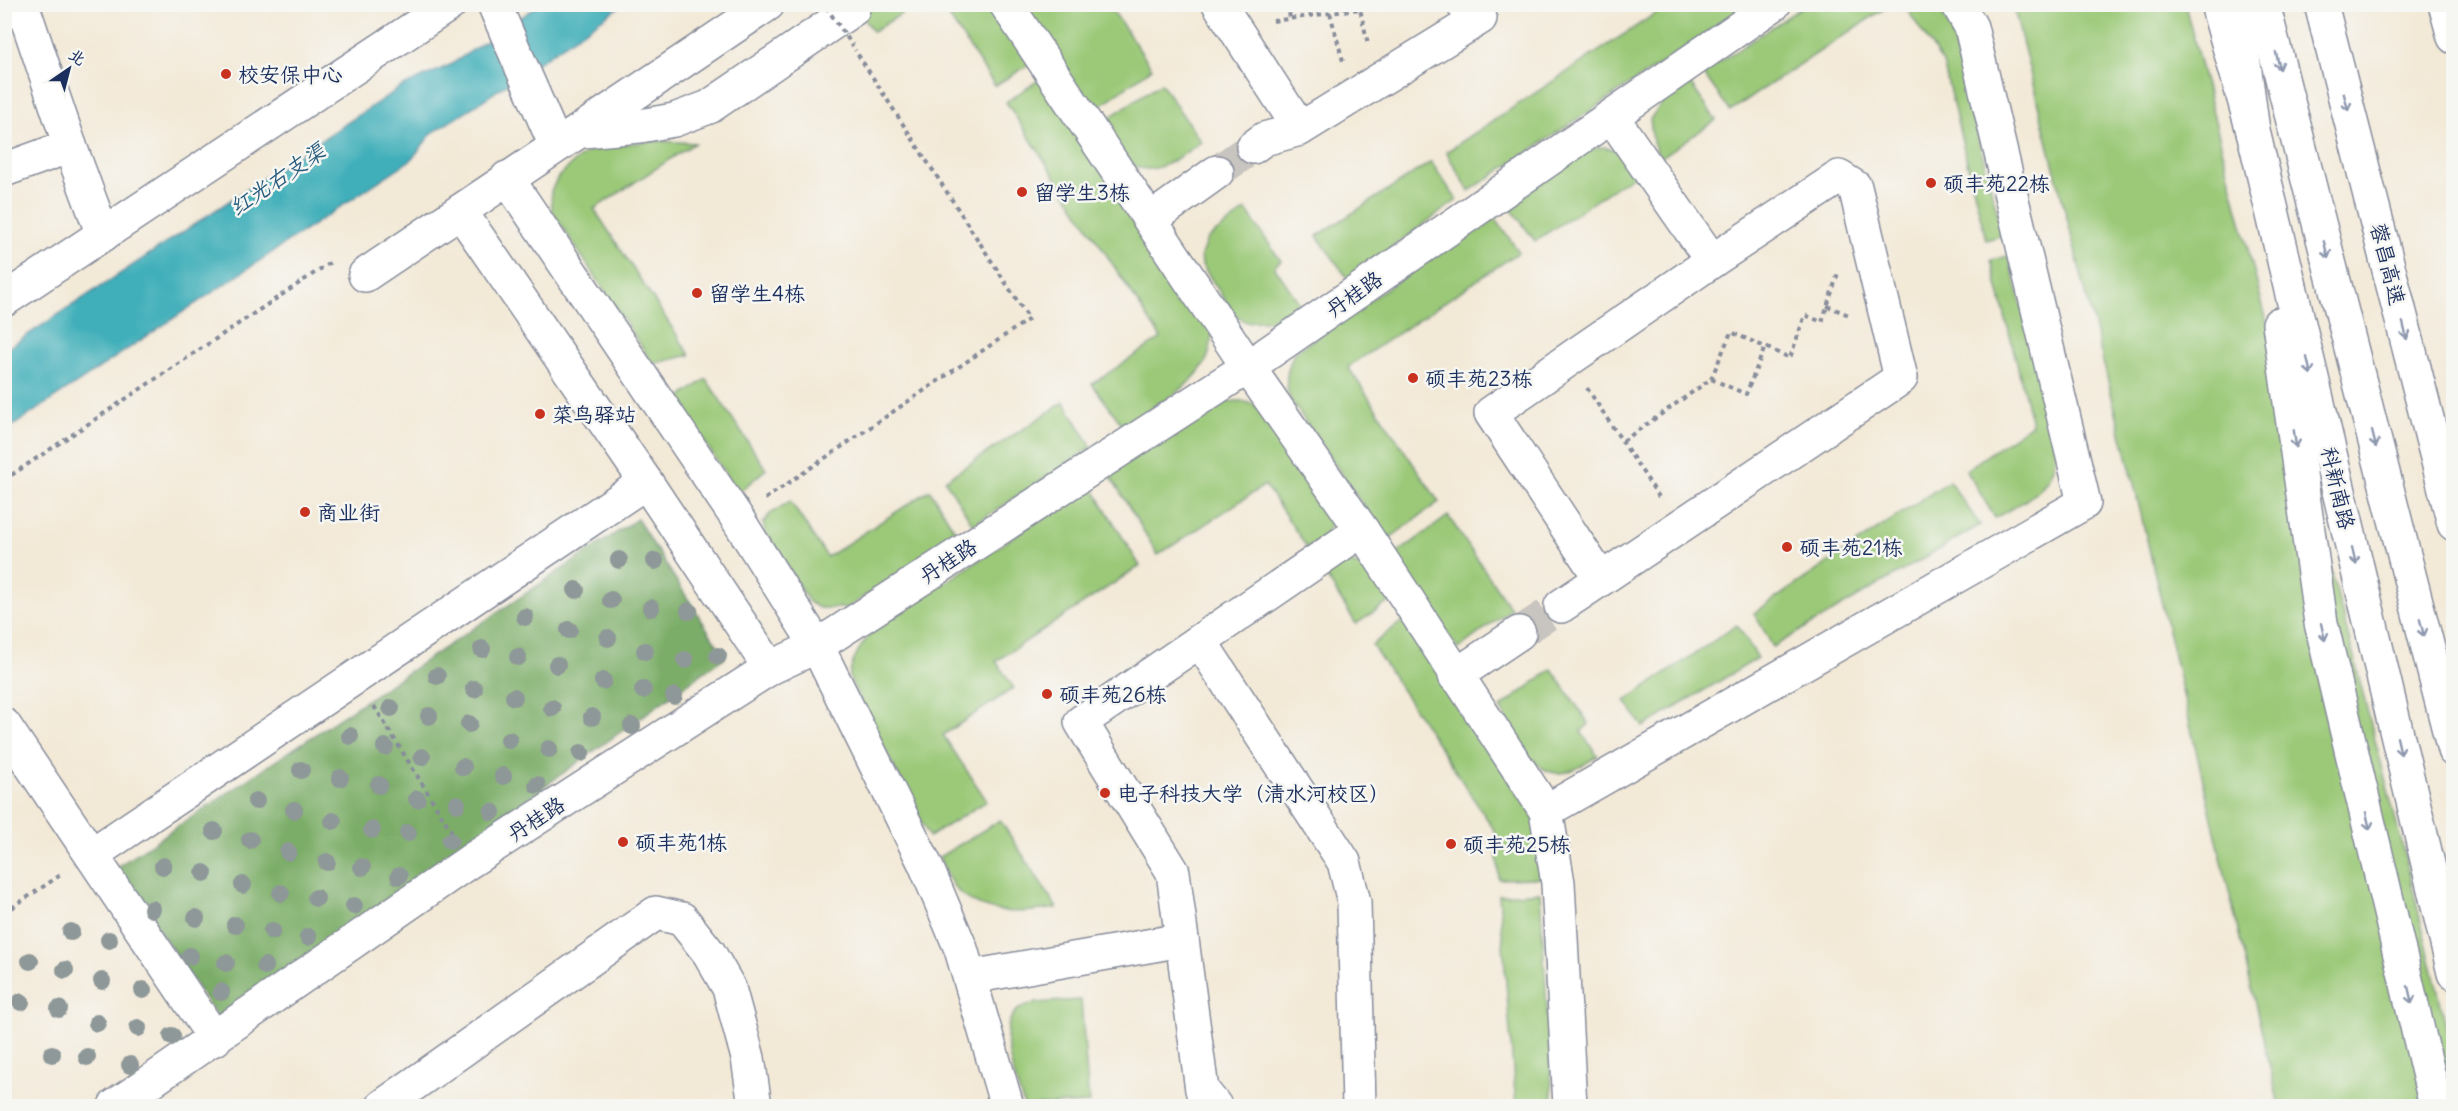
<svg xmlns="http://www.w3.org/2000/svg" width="2458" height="1111" font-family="Delius,'LXGW WenKai TC',sans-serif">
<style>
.green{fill:#9bc978;stroke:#5b7c6b;stroke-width:1.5}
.forest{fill:#7cad68;stroke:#4c6e63;stroke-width:1.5}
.water{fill:#3fafb9;stroke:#2d6f8c;stroke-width:1.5}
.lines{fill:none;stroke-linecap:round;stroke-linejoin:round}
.minor-tunnel{stroke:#c8c4bf;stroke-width:33;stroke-dasharray:33 16;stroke-linecap:butt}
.minor-casing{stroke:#878c9a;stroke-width:36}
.major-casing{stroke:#878c9a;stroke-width:36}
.highway-casing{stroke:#878c9a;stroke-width:36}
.path{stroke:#878c9a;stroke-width:4;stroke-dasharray:4.5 4.5;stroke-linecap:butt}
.minor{stroke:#fff;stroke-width:33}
.major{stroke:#fff;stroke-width:33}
.highway{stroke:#fff;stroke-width:33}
.path-bridge{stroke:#878c9a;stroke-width:4;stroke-dasharray:4.5 4.5;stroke-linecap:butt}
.tree{fill:#8e9898}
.oneway{stroke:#8d97ae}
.poi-dot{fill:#c8321e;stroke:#f6f6f2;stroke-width:2}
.labels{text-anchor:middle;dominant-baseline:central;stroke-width:5;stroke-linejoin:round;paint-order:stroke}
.poi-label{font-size:21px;fill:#1b2f5e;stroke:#f6f6f2;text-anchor:start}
.street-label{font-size:21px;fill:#1b2f5e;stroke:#f6f6f2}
.water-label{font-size:22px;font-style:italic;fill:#285c7e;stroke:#f6f6f2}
</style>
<rect width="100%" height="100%" fill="#f6f6f2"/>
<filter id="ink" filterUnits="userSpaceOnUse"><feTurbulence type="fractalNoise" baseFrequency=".0167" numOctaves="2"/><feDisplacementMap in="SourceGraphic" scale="12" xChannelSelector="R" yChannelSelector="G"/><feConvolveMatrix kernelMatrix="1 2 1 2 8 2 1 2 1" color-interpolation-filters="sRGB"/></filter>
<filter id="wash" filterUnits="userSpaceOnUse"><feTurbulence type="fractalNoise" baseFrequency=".008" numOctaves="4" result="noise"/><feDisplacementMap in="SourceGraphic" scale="24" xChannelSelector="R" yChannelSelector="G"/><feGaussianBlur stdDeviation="1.35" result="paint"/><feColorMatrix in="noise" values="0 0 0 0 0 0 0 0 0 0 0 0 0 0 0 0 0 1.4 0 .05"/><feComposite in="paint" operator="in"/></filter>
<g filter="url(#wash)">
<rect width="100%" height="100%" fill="#f3e9d7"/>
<g class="green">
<path d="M 854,5 L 915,5 L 873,32 Z"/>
<path d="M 941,5 L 991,5 L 1030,64 L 995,86 Z"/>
<path d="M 1023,5 L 1109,5 L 1152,68 L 1093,111 Z"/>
<path d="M 1666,5 L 1750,5 L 1469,191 L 1446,152 L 1667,6 Z"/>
<path d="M 1805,5 L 1890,5 L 1730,111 L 1703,73 Z"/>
<path d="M 1904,5 C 1935,4 1935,0 1950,28 L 2003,235 L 1986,240 L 1943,63 Z"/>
<path d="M 2013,5 L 2185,5 L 2403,848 L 2453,1054 L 2453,1106 L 2279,1106 L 2133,480 Z"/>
<path d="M 1043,77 L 1212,333 C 1211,344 1210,356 1203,366 C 1185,393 1150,409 1123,426 L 1092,384 L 1161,338 L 1006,102 Z"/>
<path d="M 1689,82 L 1716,120 L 1660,158 L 1653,142 L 1650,119 L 1664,100 Z"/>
<path d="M 1161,83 L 1201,142 C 1182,155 1152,182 1129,162 C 1118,152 1110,134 1101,123 Z"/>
<path d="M 658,141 L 695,143 L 594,209 L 690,355 L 653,364 L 552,211 L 551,191 L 558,177 L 574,162 L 589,151 L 624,144 Z"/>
<path d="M 1604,147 L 1619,151 L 1640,171 L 1535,241 L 1509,206 L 1587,150 Z"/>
<path d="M 1431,162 L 1457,200 L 1348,279 L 1317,236 Z"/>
<path d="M 1246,210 L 1281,261 L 1274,266 L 1300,304 L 1273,320 L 1246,322 L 1234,314 L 1202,265 L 1201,255 L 1207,239 Z"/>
<path d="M 1493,215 L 1519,252 L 1348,367 L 1439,502 L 1387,540 L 1290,399 C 1284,382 1287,369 1294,353 Z"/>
<path d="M 2009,256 L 2056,444 C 2057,488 2029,498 1995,518 L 1966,470 L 2032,424 L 1991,260 Z"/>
<path d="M 706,379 L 766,469 L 738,493 L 677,400 Z"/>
<path d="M 1241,401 L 1259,406 L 1333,511 C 1332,531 1322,538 1308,549 L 1265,485 L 1158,555 L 1108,472 L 1221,402 Z"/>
<path d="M 1064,402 L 1092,447 L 973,525 L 945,480 Z"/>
<path d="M 1949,481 L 1980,525 L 1773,647 L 1754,613 Z"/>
<path d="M 1091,485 L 1140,566 L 996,661 L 1014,688 L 943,735 L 987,801 L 929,837 L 849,677 C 853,657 861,643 876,629 Z"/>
<path d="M 930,490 L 957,534 L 847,608 L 819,608 L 809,602 L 765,531 L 763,523 L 770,514 L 790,501 L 827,557 Z"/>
<path d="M 1448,516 L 1511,609 L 1458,649 L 1395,555 Z"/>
<path d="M 1351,563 C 1375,568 1379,581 1392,600 L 1356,624 L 1324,573 L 1339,565 Z"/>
<path d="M 1405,619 L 1534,818 L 1542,878 L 1499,879 L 1495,831 L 1372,645 Z"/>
<path d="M 1737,625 L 1758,658 L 1643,727 L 1625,701 Z"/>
<path d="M 1552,669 L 1589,724 L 1581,732 L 1598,756 C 1586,763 1574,772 1560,773 C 1532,776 1513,728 1500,708 Z"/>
<path d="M 1000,820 L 1057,908 C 1024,913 989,917 961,894 C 950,885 945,870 939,857 Z"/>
<path d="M 1540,892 L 1553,1106 L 1516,1106 L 1499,895 Z"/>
<path d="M 1081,1000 L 1089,1103 L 1024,1106 C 1016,1079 987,1013 1031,1004 C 1047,1001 1065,1001 1081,1000 Z"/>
</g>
<path class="forest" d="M 637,519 L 725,657 L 219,1020 L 117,867 Z"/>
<path class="water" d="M 539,5 L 622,5 L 476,105 L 432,133 L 412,159 L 5,431 L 5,350 L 401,87 L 450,65 Z"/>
</g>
<g filter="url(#ink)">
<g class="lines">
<g class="minor-tunnel">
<path d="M 1217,172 L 1253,147"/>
<path d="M 1519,633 L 1561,606"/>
</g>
<g class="minor-casing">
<g id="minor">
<path d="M 22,4 L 70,146 L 103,235"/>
<path d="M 494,4 L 556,146"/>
<path d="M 1006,4 L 1248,367 L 1362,530 L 1546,811 L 1558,883 L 1570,1106"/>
<path d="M 1219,4 L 1300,129"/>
<path d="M 1612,117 L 1712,261"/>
<path d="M 583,131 L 640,126 L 674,120 L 709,107 L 853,9"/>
<path d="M 1253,147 L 1264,139 L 1300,129 L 1480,18 L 1463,4"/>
<path d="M 4,170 L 70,146"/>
<path d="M 507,178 L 737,518 L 817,646 L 925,864 L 961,949 L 1007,1106"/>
<path d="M 460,211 L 646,482 L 770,668"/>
<path d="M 1150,220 L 1217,172"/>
<path d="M 365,275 L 768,4"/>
<path d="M 4,300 L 450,4"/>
<path d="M 1561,606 C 1674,530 1788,454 1901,378 L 1855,187 L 1839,177 L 1712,261 L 1491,413 L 1601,579"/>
<path d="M 1200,641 L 1344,862 L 1354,902 L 1359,1106"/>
<path d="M 1455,676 L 1519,633"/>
<path d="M 4,725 L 215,1039"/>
<path d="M 1546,811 L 2084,503 L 1971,27 L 1958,4"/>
<path d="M 103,847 L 646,482"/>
<path d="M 970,977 L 1182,940"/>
<path d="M 115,1106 L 470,861 L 770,668 L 817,646 L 1248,367 L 1774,4"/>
<path d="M 383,1106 L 656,913 L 682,919 L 709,953 L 729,988 L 748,1058 L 755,1106"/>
<path d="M 1215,1106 L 1202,1090 L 1173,872 L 1081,722 L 1362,530"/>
</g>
</g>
<g class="major-casing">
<g id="major">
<path d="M 2217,4 L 2253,131 L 2454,973"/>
<path d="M 2279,324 L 2321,623 L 2436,1106"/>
</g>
</g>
<g class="highway-casing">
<g id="highway">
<path d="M 2236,4 L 2253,131"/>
<path d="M 2263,4 L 2454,750"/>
<path d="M 2321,4 L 2454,524"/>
<path d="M 2445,4 L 2454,37"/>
</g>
</g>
<g class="path">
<path d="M 1288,4 L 1290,19"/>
<path d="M 1341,4 L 1342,11"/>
<path d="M 1330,13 L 1343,61"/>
<path d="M 1273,21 L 1360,9 L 1368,44"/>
<path d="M 1827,306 L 1849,315"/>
<path d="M 1711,379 L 1731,332 L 1790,358 L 1805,315 L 1822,322 L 1838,273"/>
<path d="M 1587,388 L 1659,497"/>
<path d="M 1623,441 L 1711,379 L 1746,394 L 1765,347"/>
<path d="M 4,480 L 331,262"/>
<path d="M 765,499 L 1029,319 L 855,50"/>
<path d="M 374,706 L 452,832"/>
<path d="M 4,913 L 62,874"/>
</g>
<use href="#minor" class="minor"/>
<use href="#major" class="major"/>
<use href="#highway" class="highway"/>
<path class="path-bridge" d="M 826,7 L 853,46"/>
</g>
<g class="tree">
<circle cx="619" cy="560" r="9"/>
<circle cx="655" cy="561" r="9"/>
<circle cx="576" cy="590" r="9"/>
<circle cx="611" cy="600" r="9"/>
<circle cx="651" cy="608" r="9"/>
<circle cx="689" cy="611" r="9"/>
<circle cx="525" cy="617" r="9"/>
<circle cx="569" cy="630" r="9"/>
<circle cx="608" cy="638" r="9"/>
<circle cx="482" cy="649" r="9"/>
<circle cx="645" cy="651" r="9"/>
<circle cx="718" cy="656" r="9"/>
<circle cx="518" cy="657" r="9"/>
<circle cx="685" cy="660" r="9"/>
<circle cx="557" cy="665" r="9"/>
<circle cx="437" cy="676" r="9"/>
<circle cx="603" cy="681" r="9"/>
<circle cx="474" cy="689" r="9"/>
<circle cx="643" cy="690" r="9"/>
<circle cx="674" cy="696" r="9"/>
<circle cx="514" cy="697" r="9"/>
<circle cx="391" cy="708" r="9"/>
<circle cx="552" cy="708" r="9"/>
<circle cx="429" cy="716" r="9"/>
<circle cx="592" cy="717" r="9"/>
<circle cx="469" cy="724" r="9"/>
<circle cx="632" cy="726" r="9"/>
<circle cx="350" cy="736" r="9"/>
<circle cx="509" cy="740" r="9"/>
<circle cx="385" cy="747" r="9"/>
<circle cx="549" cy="749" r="9"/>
<circle cx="581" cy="753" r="9"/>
<circle cx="422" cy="757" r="9"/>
<circle cx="463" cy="767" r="9"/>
<circle cx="301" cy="770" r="9"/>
<circle cx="503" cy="776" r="9"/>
<circle cx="340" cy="778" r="9"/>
<circle cx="379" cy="785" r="9"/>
<circle cx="537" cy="785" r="9"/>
<circle cx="417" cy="799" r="9"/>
<circle cx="256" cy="801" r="9"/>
<circle cx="457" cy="804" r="9"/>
<circle cx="294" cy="810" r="9"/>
<circle cx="492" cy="812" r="9"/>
<circle cx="333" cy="821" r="9"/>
<circle cx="372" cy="830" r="9"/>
<circle cx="214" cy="831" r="9"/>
<circle cx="408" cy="833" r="9"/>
<circle cx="250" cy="840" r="9"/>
<circle cx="450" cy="841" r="9"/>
<circle cx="288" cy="852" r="9"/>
<circle cx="327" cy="862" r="9"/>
<circle cx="163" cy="866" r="9"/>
<circle cx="362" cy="867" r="9"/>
<circle cx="204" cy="873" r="9"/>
<circle cx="399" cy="876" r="9"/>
<circle cx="243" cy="885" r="9"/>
<circle cx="281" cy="893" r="9"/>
<circle cx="316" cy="898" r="9"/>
<circle cx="354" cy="906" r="9"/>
<circle cx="152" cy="909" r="9"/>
<circle cx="196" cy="918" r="9"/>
<circle cx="235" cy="925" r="9"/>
<circle cx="272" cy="931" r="9"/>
<circle cx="71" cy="932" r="9"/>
<circle cx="308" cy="937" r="9"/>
<circle cx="109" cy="940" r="9"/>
<circle cx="190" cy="956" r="9"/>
<circle cx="30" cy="961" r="9"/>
<circle cx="226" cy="963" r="9"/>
<circle cx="265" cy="966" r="9"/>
<circle cx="65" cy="970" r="9"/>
<circle cx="102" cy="981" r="9"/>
<circle cx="143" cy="990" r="9"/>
<circle cx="221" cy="992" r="9"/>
<circle cx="21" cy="1002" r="9"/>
<circle cx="59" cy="1009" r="9"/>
<circle cx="97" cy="1023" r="9"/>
<circle cx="138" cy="1028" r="9"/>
<circle cx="172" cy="1036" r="9"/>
<circle cx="52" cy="1054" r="9"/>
<circle cx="87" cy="1057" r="9"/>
<circle cx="130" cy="1065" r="9"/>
</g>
<defs><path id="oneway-shaft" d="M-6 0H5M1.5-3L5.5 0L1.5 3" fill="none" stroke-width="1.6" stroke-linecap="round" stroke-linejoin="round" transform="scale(1.5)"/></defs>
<g class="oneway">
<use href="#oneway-shaft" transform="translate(2278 61) rotate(76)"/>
<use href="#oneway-shaft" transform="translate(2346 102) rotate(75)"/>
<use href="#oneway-shaft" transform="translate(2326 250) rotate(76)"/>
<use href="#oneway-shaft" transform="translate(2405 331) rotate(76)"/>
<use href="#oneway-shaft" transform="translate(2309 366) rotate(77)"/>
<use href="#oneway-shaft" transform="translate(2295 439) rotate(82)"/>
<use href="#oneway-shaft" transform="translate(2374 439) rotate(76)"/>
<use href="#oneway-shaft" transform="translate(2354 556) rotate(77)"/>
<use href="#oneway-shaft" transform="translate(2422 628) rotate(76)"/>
<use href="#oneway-shaft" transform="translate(2323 632) rotate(77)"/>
<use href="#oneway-shaft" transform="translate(2399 746) rotate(77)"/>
<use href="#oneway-shaft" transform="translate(2368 821) rotate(77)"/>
<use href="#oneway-shaft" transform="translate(2410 995) rotate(77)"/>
</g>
</g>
<g class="poi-dot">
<circle cx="226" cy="74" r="6"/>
<circle cx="1931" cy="183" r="6"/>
<circle cx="1022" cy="192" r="6"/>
<circle cx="697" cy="293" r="6"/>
<circle cx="1413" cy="378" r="6"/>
<circle cx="540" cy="414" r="6"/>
<circle cx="305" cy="512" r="6"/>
<circle cx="1787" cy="547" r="6"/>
<circle cx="1047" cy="694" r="6"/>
<circle cx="1105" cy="793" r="6"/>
<circle cx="623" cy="842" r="6"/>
<circle cx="1451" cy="844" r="6"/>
</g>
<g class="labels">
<g class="poi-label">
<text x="238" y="74">校安保中心</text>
<text x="1943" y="183">硕丰苑22栋</text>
<text x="1034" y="192">留学生3栋</text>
<text x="709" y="293">留学生4栋</text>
<text x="1425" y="378">硕丰苑23栋</text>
<text x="552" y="414">菜鸟驿站</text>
<text x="317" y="512">商业街</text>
<text x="1799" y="547">硕丰苑21栋</text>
<text x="1059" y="694">硕丰苑26栋</text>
<text x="1117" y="793">电子科技大学（清水河校区）</text>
<text x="635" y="842">硕丰苑1栋</text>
<text x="1463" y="844">硕丰苑25栋</text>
</g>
<g class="street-label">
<text transform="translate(2388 264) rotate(76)">蓉昌高速</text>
<text transform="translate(1354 294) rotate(-35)">丹桂路</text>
<text transform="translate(2338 488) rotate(77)">科新南路</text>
<text transform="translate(948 561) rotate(-33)">丹桂路</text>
<text transform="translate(536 819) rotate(-33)">丹桂路</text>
</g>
<g class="water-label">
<text transform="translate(277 179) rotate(-34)">红光右支渠</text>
</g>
</g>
<rect width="2458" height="1111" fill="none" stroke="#f6f6f2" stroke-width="24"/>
<g transform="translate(69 69) rotate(35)" stroke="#f6f6f2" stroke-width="4.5" paint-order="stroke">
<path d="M0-4.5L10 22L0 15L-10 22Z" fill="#1b2f5e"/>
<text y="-9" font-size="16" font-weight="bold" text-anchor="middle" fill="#1b2f5e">北</text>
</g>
</svg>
